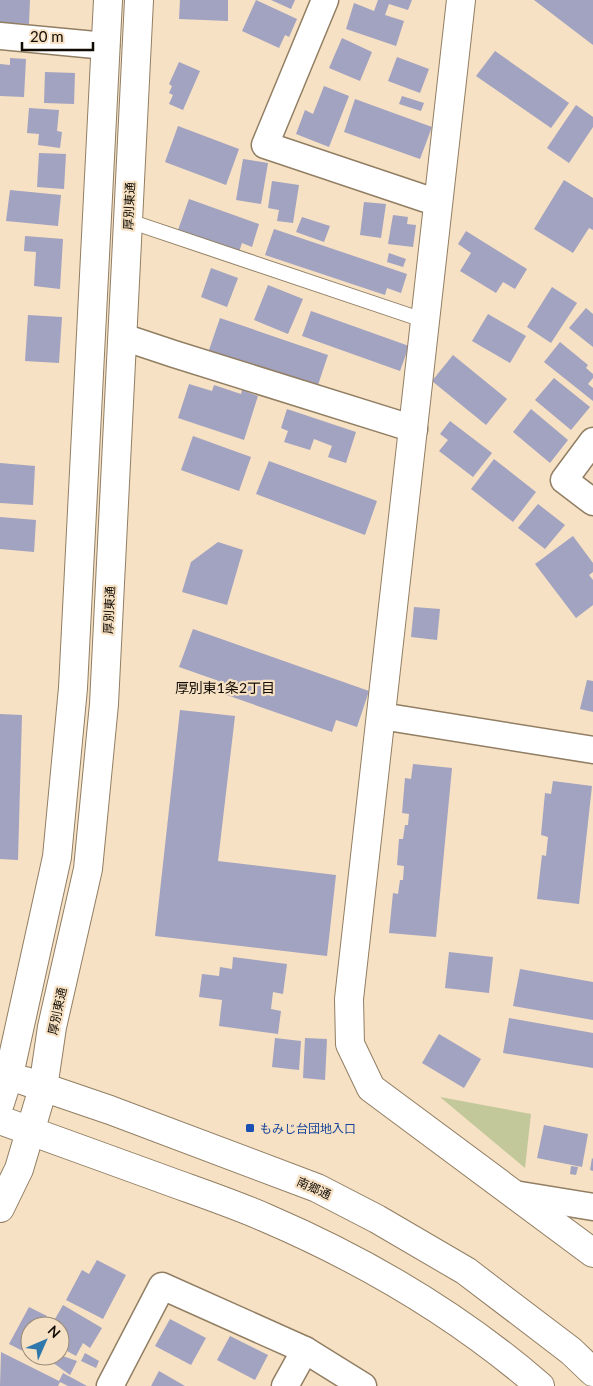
<svg xmlns="http://www.w3.org/2000/svg" width="593" height="1386" font-family="Lato,'Noto Sans JP',sans-serif">
<style>
.green{fill:#c3c89b}
.building{fill:#a2a2c1}
.lines{fill:none;stroke-linecap:round;stroke-linejoin:round}
.service-casing{stroke:#917e63;stroke-width:16}
.minor-casing{stroke:#917e63;stroke-width:29}
.tertiary-casing{stroke:#917e63;stroke-width:30}
.service{stroke:#fff;stroke-width:14}
.minor{stroke:#fff;stroke-width:26}
.tertiary{stroke:#fff;stroke-width:28}
.transit-dot{fill:#1a4fb4;stroke:#f6e1c4;stroke-width:2}
.labels{text-anchor:middle;dominant-baseline:central;stroke-width:4.5;stroke-linejoin:round;paint-order:stroke}
.street-label{font-size:12px;fill:#110b03;stroke:#f6e1c4}
.transit-label{font-size:12px;fill:#164399;stroke:#f6e1c4;text-anchor:start}
.neighbourhood-label{font-size:14px;fill:#110b03;stroke:#f6e1c4}
</style>
<rect width="100%" height="100%" fill="#f6e1c4"/>
<path class="green" d="M 440,1097 L 531,1114 L 525,1168 Z"/>
<g class="building">
<path d="M 0,0 L 30,0 L 29,24 L 0,23 Z"/>
<path d="M 180,0 L 228,0 L 228,21 L 179,19 Z"/>
<path d="M 256,0 L 297,19 L 289,37 L 285,35 L 279,48 L 242,31 Z"/>
<path d="M 271,0 L 295,0 L 291,9 Z"/>
<path d="M 378,0 L 412,0 L 408,10 L 389,4 L 385,15 L 404,21 L 396,46 L 346,29 L 354,3 L 374,11 Z"/>
<path d="M 534,0 L 593,0 L 593,45 Z"/>
<path d="M 342,38 L 372,52 L 360,81 L 329,68 Z"/>
<path d="M 495,51 L 569,103 L 551,128 L 476,76 Z"/>
<path d="M 397,57 L 429,69 L 420,93 L 388,81 Z"/>
<path d="M 10,58 L 26,59 L 24,97 L 0,96 L 0,64 L 10,65 Z"/>
<path d="M 179,62 L 200,71 L 183,110 L 169,104 L 173,95 L 169,93 L 172,86 L 169,84 Z"/>
<path d="M 45,72 L 75,73 L 74,104 L 44,103 Z"/>
<path d="M 324,86 L 349,96 L 329,147 L 296,134 L 305,110 L 313,114 Z"/>
<path d="M 402,96 L 424,103 L 421,111 L 399,104 Z"/>
<path d="M 355,99 L 432,127 L 420,159 L 344,132 Z"/>
<path d="M 576,105 L 593,117 L 593,127 L 569,163 L 547,148 Z"/>
<path d="M 29,108 L 59,110 L 57,131 L 62,132 L 60,148 L 38,145 L 39,134 L 27,133 Z"/>
<path d="M 178,126 L 239,149 L 226,185 L 165,162 Z"/>
<path d="M 39,153 L 66,154 L 64,189 L 37,187 Z"/>
<path d="M 243,159 L 268,163 L 261,204 L 236,200 Z"/>
<path d="M 564,180 L 593,198 L 593,230 L 589,228 L 573,253 L 534,229 Z"/>
<path d="M 272,181 L 299,185 L 293,223 L 277,221 L 279,210 L 268,208 Z"/>
<path d="M 10,190 L 61,195 L 58,226 L 6,221 Z"/>
<path d="M 189,199 L 259,224 L 252,247 L 242,243 L 239,252 L 178,230 Z"/>
<path d="M 364,202 L 386,204 L 381,238 L 360,235 Z"/>
<path d="M 393,215 L 408,217 L 407,224 L 416,225 L 413,247 L 388,244 Z"/>
<path d="M 302,217 L 330,226 L 324,242 L 296,232 Z"/>
<path d="M 274,229 L 407,274 L 401,293 L 387,288 L 385,295 L 265,255 Z"/>
<path d="M 466,231 L 527,269 L 515,289 L 503,282 L 496,293 L 460,271 L 471,253 L 458,244 Z"/>
<path d="M 25,236 L 63,239 L 60,289 L 34,286 L 36,252 L 24,251 Z"/>
<path d="M 389,253 L 406,259 L 403,267 L 387,262 Z"/>
<path d="M 211,268 L 238,278 L 227,307 L 201,297 Z"/>
<path d="M 268,285 L 303,299 L 288,334 L 254,320 Z"/>
<path d="M 552,287 L 577,303 L 551,343 L 527,327 Z"/>
<path d="M 586,308 L 593,314 L 593,347 L 569,328 Z"/>
<path d="M 311,311 L 409,346 L 400,371 L 302,336 Z"/>
<path d="M 488,314 L 526,336 L 510,363 L 472,341 Z"/>
<path d="M 28,315 L 62,317 L 59,363 L 25,361 Z"/>
<path d="M 220,318 L 328,355 L 316,391 L 208,353 Z"/>
<path d="M 560,342 L 588,365 L 586,368 L 593,374 L 593,378 L 588,384 L 593,388 L 593,401 L 544,362 Z"/>
<path d="M 453,355 L 507,399 L 486,425 L 432,381 Z"/>
<path d="M 554,378 L 590,407 L 571,430 L 535,400 Z"/>
<path d="M 189,384 L 212,391 L 214,385 L 241,394 L 242,390 L 258,396 L 244,440 L 178,418 Z"/>
<path d="M 287,409 L 356,432 L 346,463 L 328,457 L 332,446 L 314,439 L 310,450 L 284,442 L 288,431 L 281,428 Z"/>
<path d="M 531,409 L 568,440 L 550,463 L 513,432 Z"/>
<path d="M 450,421 L 492,453 L 473,477 L 439,451 L 448,440 L 440,434 Z"/>
<path d="M 193,436 L 251,457 L 239,491 L 181,470 Z"/>
<path d="M 494,459 L 536,492 L 513,522 L 471,489 Z"/>
<path d="M 269,461 L 377,501 L 365,535 L 256,494 Z"/>
<path d="M 0,463 L 35,466 L 33,505 L 0,503 Z"/>
<path d="M 538,504 L 565,525 L 545,549 L 518,528 Z"/>
<path d="M 0,517 L 36,520 L 34,552 L 0,549 Z"/>
<path d="M 573,536 L 593,563 L 593,572 L 589,575 L 593,580 L 593,605 L 576,618 L 535,564 Z"/>
<path d="M 218,542 L 243,550 L 227,605 L 182,592 L 191,562 Z"/>
<path d="M 414,607 L 440,609 L 437,640 L 411,637 Z"/>
<path d="M 193,629 L 369,691 L 357,727 L 336,720 L 332,732 L 215,691 L 219,681 L 179,667 Z"/>
<path d="M 587,680 L 593,681 L 593,712 L 580,709 Z"/>
<path d="M 180,710 L 235,716 L 218,861 L 336,875 L 327,956 L 155,936 Z"/>
<path d="M 0,714 L 22,715 L 18,860 L 0,859 Z"/>
<path d="M 413,764 L 452,768 L 436,937 L 389,933 L 393,893 L 398,894 L 400,880 L 403,880 L 404,866 L 397,865 L 399,839 L 403,839 L 405,825 L 408,825 L 409,814 L 402,813 L 405,778 L 411,779 Z"/>
<path d="M 553,781 L 592,786 L 579,904 L 537,899 L 542,855 L 546,856 L 548,837 L 541,835 L 545,793 L 551,794 Z"/>
<path d="M 449,952 L 493,957 L 489,993 L 445,988 Z"/>
<path d="M 233,957 L 287,964 L 283,994 L 273,992 L 271,1009 L 281,1011 L 278,1034 L 219,1026 L 222,1000 L 199,997 L 202,974 L 219,976 L 220,967 L 232,969 Z"/>
<path d="M 520,969 L 593,982 L 593,1020 L 513,1006 Z"/>
<path d="M 509,1018 L 593,1033 L 593,1068 L 503,1053 Z"/>
<path d="M 439,1034 L 481,1059 L 464,1088 L 422,1063 Z"/>
<path d="M 275,1038 L 301,1041 L 299,1070 L 272,1067 Z"/>
<path d="M 305,1038 L 327,1039 L 325,1080 L 303,1078 Z"/>
<path d="M 544,1125 L 588,1134 L 582,1167 L 537,1158 Z"/>
<path d="M 592,1158 L 593,1159 L 593,1171 L 590,1170 Z"/>
<path d="M 571,1166 L 578,1167 L 576,1175 L 570,1174 Z"/>
<path d="M 97,1260 L 126,1275 L 103,1319 L 66,1300 L 82,1270 L 89,1274 Z"/>
<path d="M 63,1305 L 102,1328 L 90,1348 L 83,1343 L 76,1356 L 60,1347 L 60,1326 L 51,1326 Z"/>
<path d="M 29,1307 L 47,1316 L 42,1326 L 30,1326 L 30,1347 L 27,1353 L 9,1344 Z"/>
<path d="M 170,1319 L 206,1338 L 191,1365 L 155,1346 Z"/>
<path d="M 230,1336 L 268,1355 L 255,1380 L 217,1360 Z"/>
<path d="M 1,1352 L 59,1381 L 63,1373 L 87,1386 L 68,1386 L 60,1382 L 58,1386 L 0,1386 Z"/>
<path d="M 85,1353 L 99,1361 L 96,1368 L 81,1361 Z"/>
<path d="M 60,1355 L 77,1361 L 70,1375 L 52,1362 L 56,1356 Z"/>
<path d="M 159,1371 L 185,1386 L 151,1386 Z"/>
</g>
<g class="lines">
<g class="service-casing">
<path id="service" d="M 129,221 L 426,321"/>
</g>
<g class="minor-casing">
<g id="minor">
<path d="M 325,0 L 265,145 L 438,203"/>
<path d="M 0,36 L 106,46"/>
<path d="M 123,337 L 174,354 L 414,429"/>
<path d="M 593,441 L 564,480 L 593,502"/>
<path d="M 381,716 L 593,750"/>
<path d="M 514,1194 L 593,1207"/>
<path d="M 110,1386 L 162,1286 L 305,1350 L 363,1386"/>
<path d="M 285,1386 L 305,1350"/>
</g>
</g>
<g class="tertiary-casing">
<g id="tertiary">
<path d="M 461,0 L 349,999 L 350,1044 L 371,1088 L 593,1253"/>
<path d="M 25,1081 L 110,1110 L 317,1188 L 377,1219 L 466,1271 L 571,1351 L 593,1372"/>
<path d="M 0,1103 L 9,1075 L 57,857 L 73,688 L 108,0"/>
<path d="M 0,1120 C 53,1139 107,1159 160,1178 C 195,1191 232,1203 266,1218 C 364,1260 459,1316 540,1386"/>
<path d="M 0,1208 L 19,1169 L 43,1088 L 52,1027 L 88,869 L 104,704 L 139,0"/>
</g>
</g>
<use href="#service" class="service"/>
<use href="#minor" class="minor"/>
<use href="#tertiary" class="tertiary"/>
</g>
<rect class="transit-dot" x="245" y="1123" width="10" height="10" rx="2.5"/>
<g class="labels">
<g class="street-label">
<text transform="translate(129 206) rotate(-87)">厚別東通</text>
<text transform="translate(109 610) rotate(-87)">厚別東通</text>
<text transform="translate(57 1011) rotate(-78)">厚別東通</text>
<text transform="translate(314 1188) rotate(24)">南郷通</text>
</g>
<g class="transit-label">
<text x="260" y="1128">もみじ台団地入口</text>
</g>
<g class="neighbourhood-label">
<text x="225" y="687">厚別東1条2丁目</text>
</g>
</g>
<g transform="translate(45 1341) rotate(45)"><circle r="24" fill="#f6e1c4" stroke="#9a8b77"/>
<path d="M0-4L9 19L0 12L-9 19Z" fill="#3077ab"/>
<text y="-8" font-size="14" font-weight="bold" text-anchor="middle" fill="#110b03">N</text>
</g>
<path d="M22 42v8h71v-8" fill="none" stroke="#110b03" stroke-width="2.5"/>
<text x="30" y="42" font-size="15" fill="#110b03" stroke="#f6e1c4" stroke-width="4" paint-order="stroke">20 m</text>
</svg>
